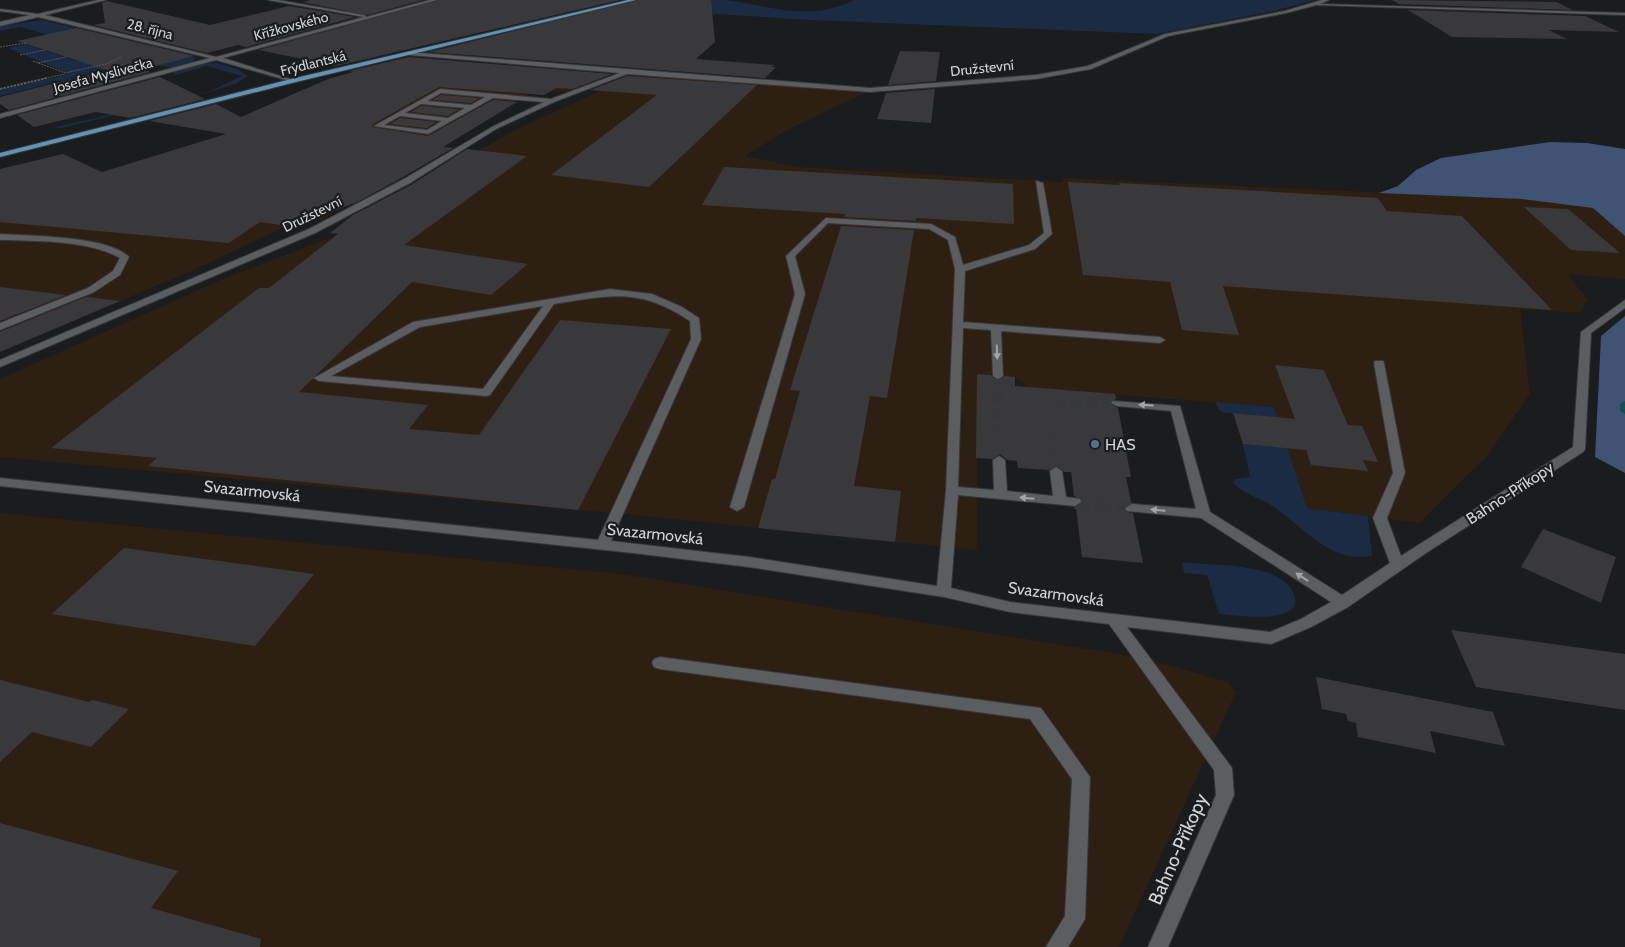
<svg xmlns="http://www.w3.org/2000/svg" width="1625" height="947" font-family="Cabin,sans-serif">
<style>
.industrial{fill:#2d2013}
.green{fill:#1b2b43}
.forest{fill:#3f5372}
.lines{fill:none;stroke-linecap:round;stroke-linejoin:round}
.stream{fill:#164e52;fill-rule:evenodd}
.building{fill:#39393b}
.minor-tunnel-far1{stroke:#36383a;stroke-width:11;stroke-dasharray:11 5.5;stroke-linecap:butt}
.minor-tunnel{stroke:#36383a;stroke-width:14;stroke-dasharray:14 7;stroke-linecap:butt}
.minor-casing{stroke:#373739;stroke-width:2}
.major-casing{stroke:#373739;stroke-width:2}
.path-far1{stroke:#585a5c;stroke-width:1;stroke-dasharray:2 1;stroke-linecap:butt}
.path{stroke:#585a5c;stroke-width:2;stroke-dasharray:2.5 1;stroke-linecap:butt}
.minor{fill:#5c5d60;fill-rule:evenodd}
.major{fill:#6094b2;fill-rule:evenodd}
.oneway{fill:#a3a4a7}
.service-dot{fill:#5c6f8a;stroke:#1a1c1e;stroke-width:2}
.labels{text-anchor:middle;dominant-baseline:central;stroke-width:4.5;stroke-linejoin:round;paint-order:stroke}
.far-street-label{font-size:14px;fill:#d3d4d6;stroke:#1a1c1e}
.poi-label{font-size:16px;fill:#d3d4d6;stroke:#1a1c1e;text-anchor:start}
.street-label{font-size:16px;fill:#d3d4d6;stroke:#1a1c1e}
.near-street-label{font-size:19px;fill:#d3d4d6;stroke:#1a1c1e}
</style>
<rect width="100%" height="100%" fill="#1a1c1e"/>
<g class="industrial">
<path d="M 504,65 L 608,74 L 599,81 L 566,92 L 551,91 L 531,93 L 321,220 L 304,218 L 189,272 L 0,352 L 0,201 L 30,204 L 423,73 L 493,71 Z"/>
<path d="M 634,75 L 867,92 L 785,131 L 745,156 L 797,167 L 1063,182 L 1063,178 L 1523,199 L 1593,208 L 1625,236 L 1625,279 L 1567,274 L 1588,300 L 1580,313 L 1520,309 L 1530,394 L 1487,456 L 1419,523 L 1307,508 L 1274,407 L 1030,388 L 1015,377 L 977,374 L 977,550 L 645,516 L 0,457 L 0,379 L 225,278 L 338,235 L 511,132 Z"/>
<path d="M 0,513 L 621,574 L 1143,658 L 1228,682 L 1236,692 L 1119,947 L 0,947 Z"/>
</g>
<g class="green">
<path d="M 666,0 C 685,0 705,0 724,0 C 771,5 808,23 854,0 L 1315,0 L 1278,10 L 1157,34 L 810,20 L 654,10 Z"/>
<path d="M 42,20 L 196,58 L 192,63 L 173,68 L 139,61 L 0,96 L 0,90 L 69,74 L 8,48 L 25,44 L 77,61 L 108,53 L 21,27 L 0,31 L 0,26 Z"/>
<path d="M 217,63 L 238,69 L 248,76 L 237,83 L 216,90 L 58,129 L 56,127 L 210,91 L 242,76 L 207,66 L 176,75 L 173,73 L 200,64 Z"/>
<path d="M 1215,402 L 1274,407 L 1307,508 L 1368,516 L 1372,556 C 1328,564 1303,525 1269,504 C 1257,497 1242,493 1233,483 L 1235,479 L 1250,477 L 1243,444 L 1274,447 L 1263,416 L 1226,413 L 1220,411 Z"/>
<path d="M 1182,562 C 1210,565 1242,564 1269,573 C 1277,575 1289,584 1293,592 C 1310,627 1234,615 1219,614 L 1207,575 L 1184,573 Z"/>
</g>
<g class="forest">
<path d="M 1550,142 L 1587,143 L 1625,149 L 1625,236 L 1593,208 L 1522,199 L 1379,193 L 1398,186 L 1416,170 L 1441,158 Z"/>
<path d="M 1625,316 L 1625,473 L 1595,457 L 1601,336 Z"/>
</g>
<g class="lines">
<path class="stream" d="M 1625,401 L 1625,414 L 1620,411 L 1620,404 Z"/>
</g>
<g class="building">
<path d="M 311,0 L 423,0 L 367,15 L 302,2 Z"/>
<path d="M 439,0 L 620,0 L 336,66 L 259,50 Z"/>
<path d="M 638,0 L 711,0 L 715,42 L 696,59 L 774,65 L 772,67 L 776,67 L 765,78 L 429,52 Z"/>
<path d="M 1392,0 L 1557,2 L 1572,10 L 1399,4 Z"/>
<path d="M 107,1 L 210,25 L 289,6 L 355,17 L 246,47 L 238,45 L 207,53 L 93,25 L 105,23 L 102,3 Z"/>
<path d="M 1408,10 L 1585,16 L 1619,32 L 1549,30 L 1567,39 L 1452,37 Z"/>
<path d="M 77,28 L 194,56 L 144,69 L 150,72 L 9,110 L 0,104 L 0,97 L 107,70 L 17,41 Z"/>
<path d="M 900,51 L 940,52 L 936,81 L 888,85 Z"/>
<path d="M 409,57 L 612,74 L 572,89 L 556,88 L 544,95 L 439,87 L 373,124 L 372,127 L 428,136 L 493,100 L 517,102 L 443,147 L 453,148 L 403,177 L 359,201 L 295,227 L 260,222 L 229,243 L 0,222 L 0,169 L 63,154 L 102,172 L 226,134 L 149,121 L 216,104 L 241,117 L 328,79 L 353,72 L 349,71 Z"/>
<path d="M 627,76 L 757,85 L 649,187 L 551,175 L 657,95 L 590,90 Z"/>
<path d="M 160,77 L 205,99 L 130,118 L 96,112 L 34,127 L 17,115 Z"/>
<path d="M 935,89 L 931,123 L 877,119 L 886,93 Z"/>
<path d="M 441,95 L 479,98 L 471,103 L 433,100 Z"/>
<path d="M 421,106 L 459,109 L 448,116 L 411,112 Z"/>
<path d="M 400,118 L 436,122 L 427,128 L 390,124 Z"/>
<path d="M 467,149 L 527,156 L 404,245 L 528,264 L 491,295 L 412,282 L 299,392 L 428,405 L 409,429 L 479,435 L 560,320 L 671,329 L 578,510 L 148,466 L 157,458 L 51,448 L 259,288 L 269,288 L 338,234 L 330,233 L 353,215 L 411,185 Z"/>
<path d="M 724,167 L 1013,184 L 1014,224 L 916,218 L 916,221 L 844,217 L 845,214 L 702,205 Z"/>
<path d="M 1068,182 L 1120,185 L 1119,183 L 1378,198 L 1387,211 L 1462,216 L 1552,310 L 1223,286 L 1239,335 L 1182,330 L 1170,282 L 1083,275 Z"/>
<path d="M 1524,207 L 1568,209 L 1620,253 L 1571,250 Z"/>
<path d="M 841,226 L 914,230 L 887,398 L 870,396 L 854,486 L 901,491 L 895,542 L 758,528 L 772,479 L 775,479 L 800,391 L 790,390 Z"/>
<path d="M 0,287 L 66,295 L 0,321 Z"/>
<path d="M 86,297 L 120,301 L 0,352 L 0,332 Z"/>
<path d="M 1275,365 L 1324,370 L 1348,425 L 1362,426 L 1378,462 L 1363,460 L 1368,471 L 1311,465 L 1306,450 L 1243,444 L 1233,413 L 1295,419 Z"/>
<path d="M 977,374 L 991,375 L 997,381 L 1005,376 L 1015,377 L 1015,386 L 1115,394 L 1116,399 L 1112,400 L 1109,403 L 1118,408 L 1131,477 L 1126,477 L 1131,502 L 1123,508 L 1127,513 L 1133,513 L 1143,563 L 1082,557 L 1076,508 L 1083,501 L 1080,497 L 1074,496 L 1071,472 L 1064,472 L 1057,465 L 1049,470 L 1018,468 L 1017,461 L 1007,460 L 1000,454 L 992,459 L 976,458 Z"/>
<path d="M 1543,529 L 1616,557 L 1601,603 L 1521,567 Z"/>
<path d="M 124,548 L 314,574 L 255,646 L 52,614 Z"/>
<path d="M 1451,630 L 1625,654 L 1625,710 L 1476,687 Z"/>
<path d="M 1316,677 L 1493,712 L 1505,746 L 1430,731 L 1436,753 L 1358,737 L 1356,723 L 1348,721 L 1346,714 L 1322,709 Z"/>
<path d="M 0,680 L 89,702 L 93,700 L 129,709 L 91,747 L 32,732 L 0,762 Z"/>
<path d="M 0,823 L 178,871 L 151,908 L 261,939 L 260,947 L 0,947 Z"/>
</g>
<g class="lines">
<g class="minor-tunnel-far1">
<path d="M 998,376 L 999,460"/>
<path d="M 1056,471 L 1051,409 L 1078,401 L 1117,403"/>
</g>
<path class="minor-tunnel" d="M 1075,502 L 1132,508"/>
<g class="minor-casing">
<g id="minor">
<path d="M 98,0 L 106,0 L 45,15 L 216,57 L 364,17 L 268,0 L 278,0 L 364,15 L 366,17 L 430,0 L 437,0 L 223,58 L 293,80 L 293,82 L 216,60 L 0,118 L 0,114 L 210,58 L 38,17 L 0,26 L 0,22 L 30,15 L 0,11 L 0,9 L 38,14 Z"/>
<path d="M 1322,0 L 1329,0 L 1320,4 L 1625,13 L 1625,15 L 1316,5 L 1286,13 L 1168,36 L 1091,69 L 1036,79 L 870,92 L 627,74 L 554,102 L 496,129 L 410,183 L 315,233 L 0,367 L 0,360 L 309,229 L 404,179 L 492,127 L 544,102 L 493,98 L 428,134 L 374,126 L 440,89 L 551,99 L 620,73 L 410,55 L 408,52 L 870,88 L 1036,75 L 1088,66 L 1165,34 L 1285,11 ZM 441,93 L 485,97 L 471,105 L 427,101 ZM 421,104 L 465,108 L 448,118 L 405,113 ZM 400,116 L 442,121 L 427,130 L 384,125 Z"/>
<path d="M 1036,181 L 1043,183 L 1052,234 L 1035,249 L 965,271 L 963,322 L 1160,337 L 1165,340 L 1160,343 L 1001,331 L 1003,376 L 998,379 L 993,376 L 991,330 L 963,328 L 958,487 L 994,490 L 993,460 L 999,456 L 1005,460 L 1007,491 L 1053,496 L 1050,471 L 1056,467 L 1062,471 L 1066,497 L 1080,499 L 1081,502 L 1075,506 L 958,495 L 951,588 L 1010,602 L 1270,632 L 1301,619 L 1331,602 L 1201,518 L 1127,511 L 1125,508 L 1132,504 L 1196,509 L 1171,411 L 1117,406 L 1111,403 L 1113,401 L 1180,406 L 1210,512 L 1342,595 L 1390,563 L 1373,518 L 1393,473 L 1374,363 L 1375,361 L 1383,361 L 1384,363 L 1405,473 L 1387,518 L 1401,556 L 1573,447 L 1581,332 L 1625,300 L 1625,308 L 1591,333 L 1585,449 L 1583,452 L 1426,553 L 1348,607 L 1311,627 L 1276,642 L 1271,644 L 1127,627 L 1232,768 L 1234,795 L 1168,947 L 1148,947 L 1216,795 L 1214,770 L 1109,624 L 1010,612 L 944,597 L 749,567 L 633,553 L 0,486 L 0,478 L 598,540 L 691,339 L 690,321 C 640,287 610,295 554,304 L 490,395 L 486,396 L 319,381 L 314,378 L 413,322 L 610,289 L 652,294 L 682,307 L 699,318 L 701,339 L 611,541 L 749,557 L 937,586 L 946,490 L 955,269 L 948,240 L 929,229 L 828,223 L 795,256 L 805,294 L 744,507 L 737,511 L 730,507 L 795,294 L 786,256 L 826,218 L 931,224 L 955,237 L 963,265 L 1029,245 L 1044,233 ZM 543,306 L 483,389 L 331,376 L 420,327 Z"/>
<path d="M 0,234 C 30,236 109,236 129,257 L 120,275 L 94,292 L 0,330 L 0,323 L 88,288 L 113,271 L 120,258 C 89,240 36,241 0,240 Z"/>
<path d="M 660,657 L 1041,708 L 1090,777 L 1085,919 L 1068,947 L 1046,947 L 1065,916 L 1072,779 L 1030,719 L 660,669 L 654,667 L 652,663 L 654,659 Z"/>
</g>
</g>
<g class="major-casing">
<path id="major" d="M 628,0 L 636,0 L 292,83 L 0,157 L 0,153 L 291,79 Z"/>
</g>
<g class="path-far1">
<path d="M 0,47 L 26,43"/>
<path d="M 20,55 L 45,50"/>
<path d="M 33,61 L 65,73 L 106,64 L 122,57"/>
<path d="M 38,63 L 66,57"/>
<path d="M 42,79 L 65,74"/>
</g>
<path class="path" d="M 0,89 L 47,78"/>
<use href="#minor" class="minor"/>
<use href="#major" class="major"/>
</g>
<defs><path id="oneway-solid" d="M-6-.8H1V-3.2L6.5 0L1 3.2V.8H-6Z" transform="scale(1.25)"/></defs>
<g class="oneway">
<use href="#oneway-solid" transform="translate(997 352) rotate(88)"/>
<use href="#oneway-solid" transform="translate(1146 405) rotate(-176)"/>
<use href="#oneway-solid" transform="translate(1027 498) rotate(-175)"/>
<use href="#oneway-solid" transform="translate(1158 510) rotate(-175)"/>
<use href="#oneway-solid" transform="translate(1302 577) rotate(-147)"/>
</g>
<circle class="service-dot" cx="1095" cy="444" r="5"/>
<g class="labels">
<g class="far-street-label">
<text transform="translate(291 26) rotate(-15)">Křížkovského</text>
<text transform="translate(150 29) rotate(14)">28. října</text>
<text transform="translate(313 63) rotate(-14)">Frýdlantská</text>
<text transform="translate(982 68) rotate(-6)">Družstevní</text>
<text transform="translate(103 75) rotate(-15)">Josefa Myslivečka</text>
<text transform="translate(312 214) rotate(-26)">Družstevní</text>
</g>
<g class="poi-label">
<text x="1105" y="444">HAS</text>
</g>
<g class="street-label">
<text transform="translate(252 491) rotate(6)">Svazarmovská</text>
<text transform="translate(1510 493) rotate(-33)">Bahno-Příkopy</text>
<text transform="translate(655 534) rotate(6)">Svazarmovská</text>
<text transform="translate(1056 594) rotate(8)">Svazarmovská</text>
</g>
<g class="near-street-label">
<text transform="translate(1178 849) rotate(-66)">Bahno-Příkopy</text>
</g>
</g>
</svg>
